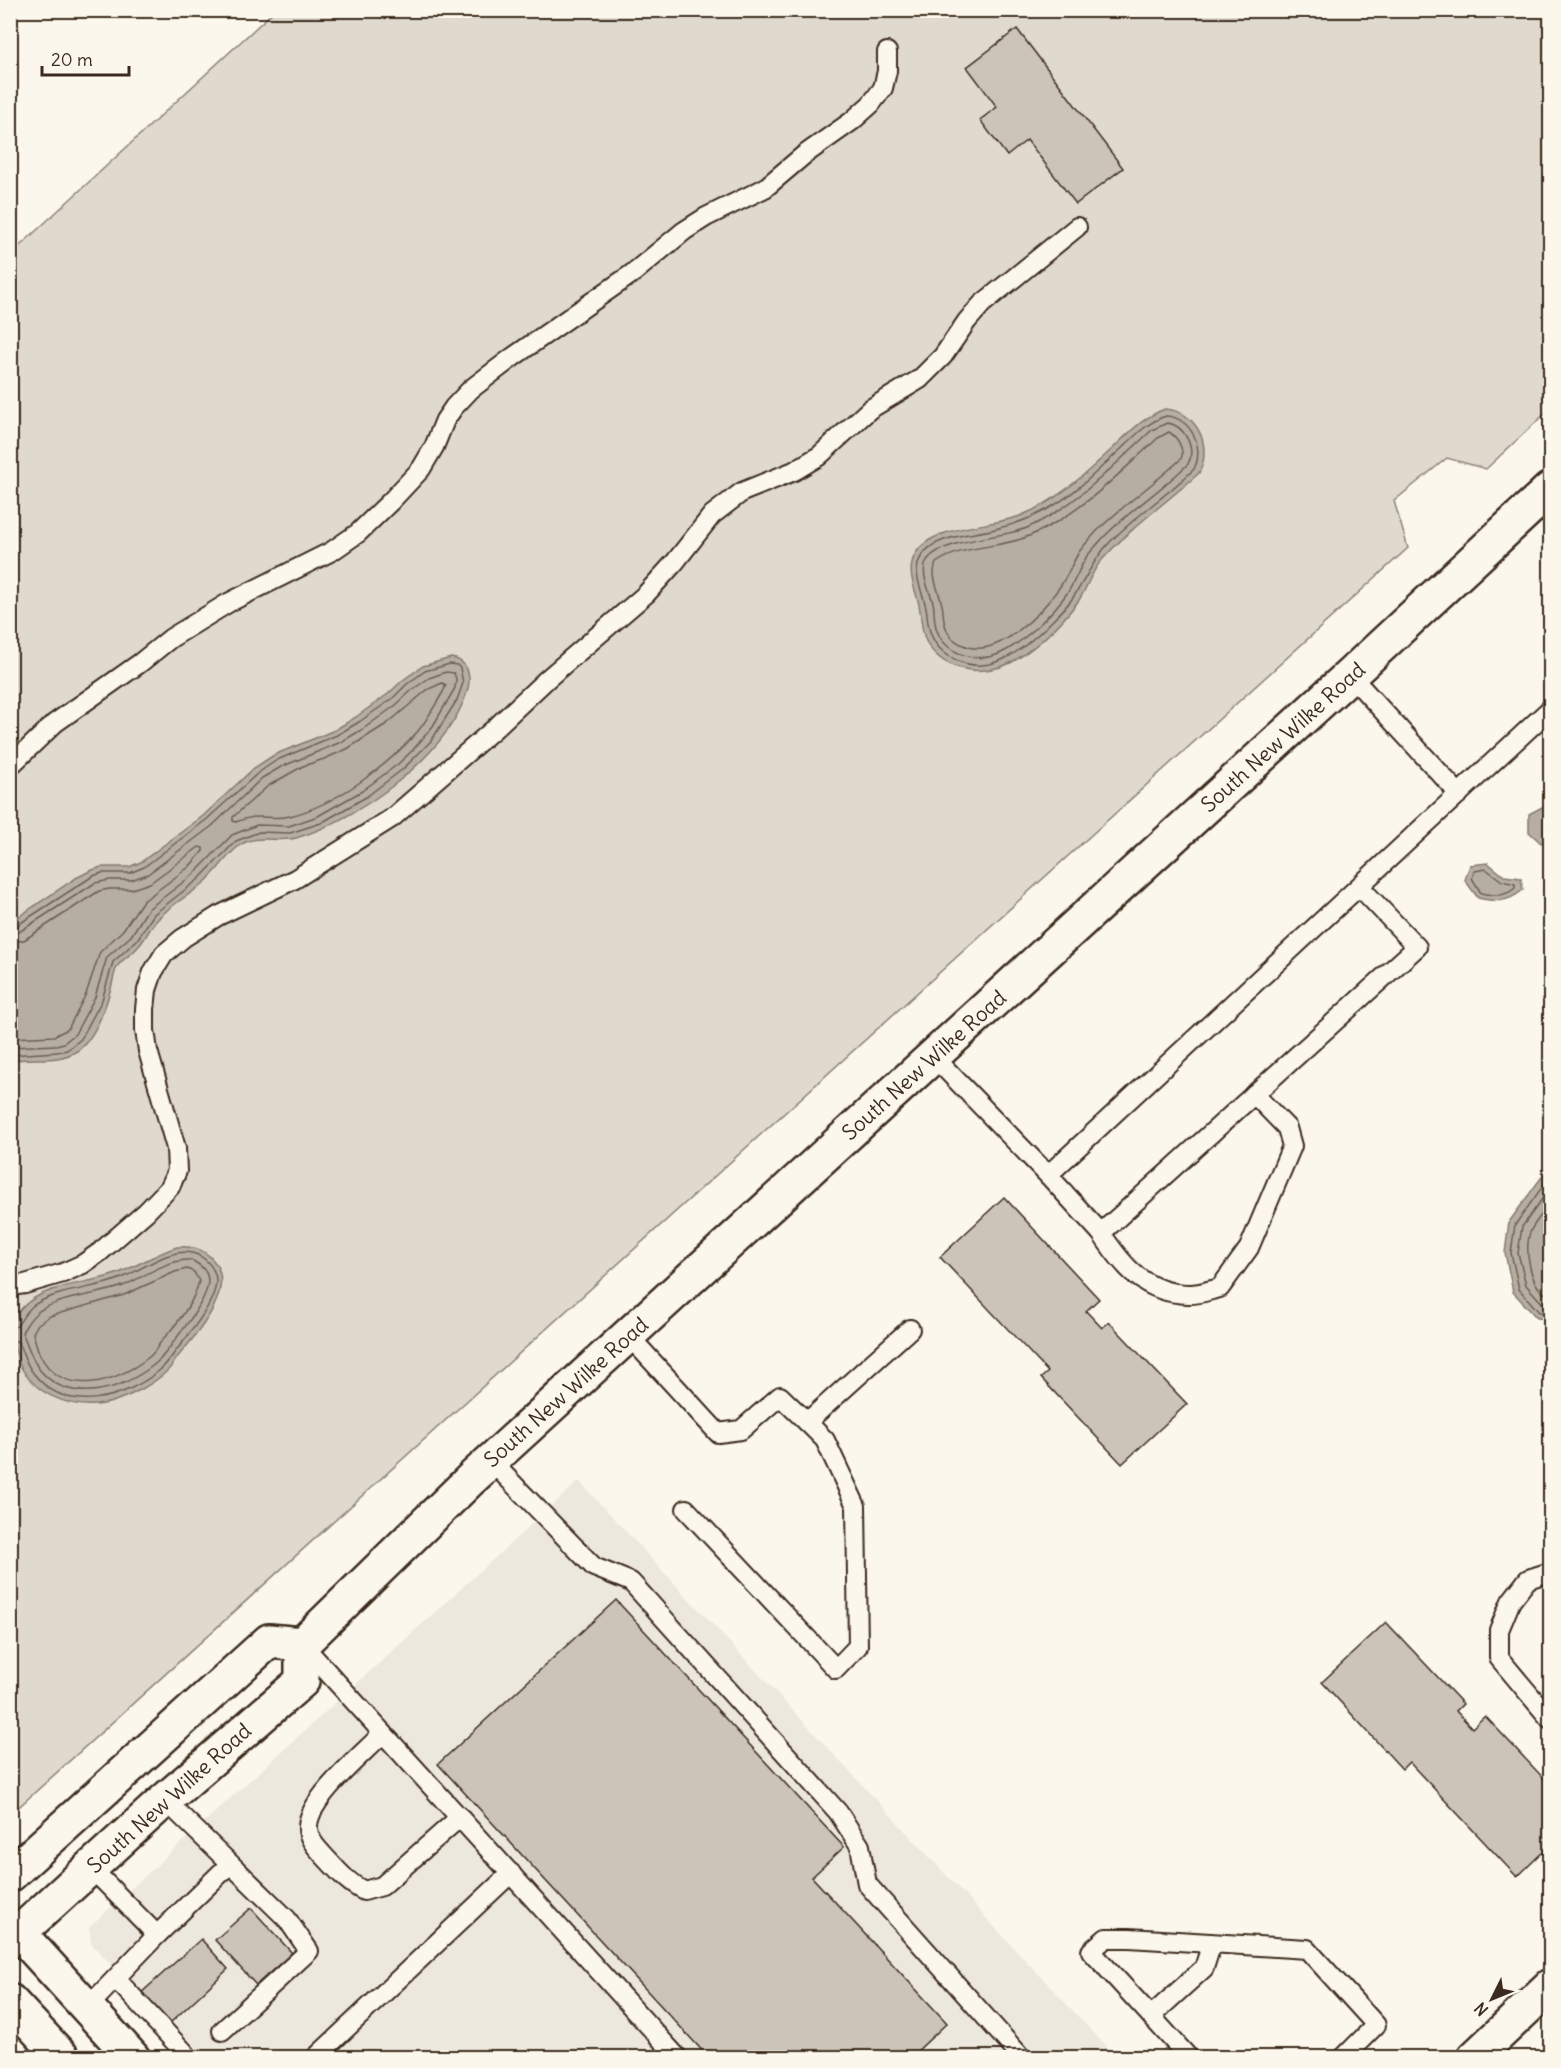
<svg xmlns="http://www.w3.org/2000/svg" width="1561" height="2068" font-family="Delius,sans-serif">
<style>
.built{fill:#ede8dd}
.green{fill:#dfd9ce;stroke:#8d8276;stroke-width:1.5}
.water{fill:#b6aea2;stroke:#85796d;stroke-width:1.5}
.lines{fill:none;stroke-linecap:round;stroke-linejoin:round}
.shore{stroke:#6c5f53;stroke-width:1.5}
.building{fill:#ccc4b9;stroke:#3b2a1e;stroke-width:1.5}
.service-casing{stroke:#3b2a1e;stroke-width:22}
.tertiary-casing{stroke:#3b2a1e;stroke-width:38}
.secondary-casing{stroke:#3b2a1e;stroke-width:38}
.service{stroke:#fbf7ec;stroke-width:18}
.tertiary{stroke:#fbf7ec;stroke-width:33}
.secondary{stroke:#fbf7ec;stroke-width:33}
.labels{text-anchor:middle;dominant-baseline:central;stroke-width:5;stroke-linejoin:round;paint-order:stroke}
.street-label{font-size:21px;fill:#3b2a1e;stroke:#fbf7ec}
</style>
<rect width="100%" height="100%" fill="#fbf7ec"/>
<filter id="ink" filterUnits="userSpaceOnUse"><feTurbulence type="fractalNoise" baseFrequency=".0167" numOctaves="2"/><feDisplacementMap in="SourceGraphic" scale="12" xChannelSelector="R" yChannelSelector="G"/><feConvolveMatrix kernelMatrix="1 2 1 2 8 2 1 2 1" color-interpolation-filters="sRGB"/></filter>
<g filter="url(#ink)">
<path class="built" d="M 579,1481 L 1116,2057 L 196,2057 L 91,1943 L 89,1927 Z"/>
<path class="green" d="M 274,11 L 1550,11 L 1550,409 L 1486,469 L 1447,458 L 1394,501 L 1408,548 L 11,1814 L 11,254 Z"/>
<g class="water">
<path d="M 1165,409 C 1197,411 1213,446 1199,473 C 1167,502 1130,528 1101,561 C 1091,572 1087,588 1079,600 C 1063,622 1040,644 1017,659 C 989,678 942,674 926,641 C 920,628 922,614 918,601 C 914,586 906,569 916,553 C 933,525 991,527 1020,516 C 1056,502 1084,475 1111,450 C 1128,434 1143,417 1165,409 Z"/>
<path d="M 451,658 C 468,660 472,677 467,692 C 446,757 359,819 296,838 C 276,843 256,833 239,846 C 226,856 217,872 204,883 C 190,895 171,904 158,919 C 149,928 146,939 137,948 C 132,954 121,960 117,967 C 114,972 113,982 111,988 C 105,1009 95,1039 77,1051 C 56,1064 33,1056 11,1061 L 11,922 L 76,878 L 90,871 L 101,867 L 129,867 L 141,862 L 203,816 L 254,768 L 274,755 L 335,730 L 356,717 L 388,694 L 403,680 L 423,666 Z"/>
<path d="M 1544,806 L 1550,808 L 1550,841 L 1541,843 L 1529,832 L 1529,814 Z"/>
<path d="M 1488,863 L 1504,876 L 1521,878 L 1523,890 C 1507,903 1497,902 1478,898 L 1465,880 L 1470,865 Z"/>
<path d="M 1550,1169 L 1550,1319 L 1537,1318 L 1513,1292 L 1505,1253 L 1509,1222 L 1546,1171 Z"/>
<path d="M 177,1247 C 191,1246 203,1248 213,1260 C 237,1287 199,1332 180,1354 C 175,1360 172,1367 166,1372 C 153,1384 133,1395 115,1401 C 80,1413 35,1398 19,1363 C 17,1359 17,1354 15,1350 C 10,1334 9,1321 22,1308 C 45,1283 88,1285 119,1273 C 138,1265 156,1254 177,1247 Z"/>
</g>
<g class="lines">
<g class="shore">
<path d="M 1166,416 C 1191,417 1205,448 1194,469 C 1168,495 1135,516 1109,543 C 1093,560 1087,577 1074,596 C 1067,607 1057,616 1047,626 C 1023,649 992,677 956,660 C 936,651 928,635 927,614 C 926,596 910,575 921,557 C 934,534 976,535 999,528 C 1016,524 1031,518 1046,510 C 1074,495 1096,472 1119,451 C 1134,437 1147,422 1166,416 Z"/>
<path d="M 1167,423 C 1185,425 1196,449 1188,464 C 1161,491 1128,511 1102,539 C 1097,545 1092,550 1087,556 C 1080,567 1075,581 1068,592 C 1053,613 1024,642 1001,653 C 980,663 948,656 938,633 C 933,623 935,613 933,602 C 929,590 919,571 928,559 C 944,539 1002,538 1027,528 C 1076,506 1113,466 1152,430 Z"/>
<path d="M 1169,432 C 1177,437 1185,449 1181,459 C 1154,484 1123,505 1097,531 C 1091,538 1084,545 1079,552 C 1072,564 1067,577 1059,588 C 1041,613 997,661 963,645 C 948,639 944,627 943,612 C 943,597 929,578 936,563 C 963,544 1000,549 1029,536 C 1080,515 1118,474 1158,438 Z"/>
<path d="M 442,683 L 446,685 L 443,692 C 435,705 428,719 418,731 C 388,766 335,805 290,816 C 270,821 258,812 236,822 L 233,821 L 233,817 L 268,786 L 303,766 L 324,759 L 347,749 L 388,723 L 427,690 Z"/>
<path d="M 1486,869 L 1502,881 L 1515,884 L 1515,888 C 1505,897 1494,896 1481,893 L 1472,878 L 1475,871 Z"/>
<path d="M 10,927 L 16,926 L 93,876 L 102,873 L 130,873 L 144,867 L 206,820 L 258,773 L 277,760 L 337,735 L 359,722 L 392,699 L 407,684 L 425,671 L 450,664 L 457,665 L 460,668 L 463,683 L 457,700 L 431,741 L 403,769 L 366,797 L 321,823 L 290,833 L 259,832 L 236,841 L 199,879 L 154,914 L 137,940 L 113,962 L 102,1000 L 81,1039 L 67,1050 L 57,1052 L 10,1055"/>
<path d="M 10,934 L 19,932 L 95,883 L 110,880 L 131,880 L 148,874 L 212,826 L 262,778 L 281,767 L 341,742 L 363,729 L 396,705 L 412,690 L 429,678 L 446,672 L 454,673 L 456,679 L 455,688 L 433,726 L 413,750 L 398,764 L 362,791 L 318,816 L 289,826 L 257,825 L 232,835 L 194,874 L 148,909 L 131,936 L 107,957 L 95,997 L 75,1034 L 64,1043 L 56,1045 L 10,1047"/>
<path d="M 10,943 L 24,940 L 99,891 L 109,889 L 132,889 L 150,883 L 199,847 L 203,848 L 203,851 L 189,867 L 142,902 L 123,930 L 100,952 L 86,994 L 68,1029 L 54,1036 L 10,1038"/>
<path d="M 1550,1176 L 1515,1225 L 1511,1253 L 1519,1289 L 1539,1312 L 1550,1313"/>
<path d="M 1550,1188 L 1522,1227 L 1518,1253 L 1526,1285 L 1543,1304 L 1550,1305"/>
<path d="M 1550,1203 C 1544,1212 1536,1221 1531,1230 C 1523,1248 1530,1290 1550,1296"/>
<path d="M 191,1260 C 199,1264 208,1270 208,1280 C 209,1296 188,1323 178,1336 C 171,1345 164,1357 155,1364 C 122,1390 70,1407 39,1369 C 31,1358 28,1345 22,1332 C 27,1325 30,1317 39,1311 C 63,1296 96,1296 123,1286 C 144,1277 167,1259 191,1260 Z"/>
<path d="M 187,1269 L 194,1272 L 199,1281 C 194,1303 178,1323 163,1339 C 158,1345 155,1353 149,1357 C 118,1382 63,1400 40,1355 C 37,1348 35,1340 33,1333 L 38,1324 L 50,1316 L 124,1295 L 175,1272 Z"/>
<path d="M 10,1328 L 17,1326 C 22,1319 26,1311 34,1305 C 60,1288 96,1290 124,1277 C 144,1268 170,1248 192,1253 C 205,1256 217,1269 216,1283 C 214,1303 195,1326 183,1342 C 175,1351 169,1362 160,1370 C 125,1399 67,1416 34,1374 C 25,1364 24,1353 18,1342 L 10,1338"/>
</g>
</g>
<g class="building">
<path d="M 1017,29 L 1123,168 L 1076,204 L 1027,140 L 1007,156 L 980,120 L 997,107 L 967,67 Z"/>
<path d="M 1004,1197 L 1099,1299 L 1086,1311 L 1102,1328 L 1109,1322 L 1187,1404 L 1122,1464 L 1041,1378 L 1048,1372 L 940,1257 Z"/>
<path d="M 616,1600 L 844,1847 L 812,1877 L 947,2023 L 912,2056 L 913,2058 L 709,2058 L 438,1764 Z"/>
<path d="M 1386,1622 L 1463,1704 L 1456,1711 L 1472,1728 L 1485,1716 L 1550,1785 L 1550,1845 L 1517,1877 L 1409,1762 L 1402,1769 L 1322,1682 Z"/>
<path d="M 251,1908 L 292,1953 L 256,1985 L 215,1940 Z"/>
<path d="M 201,1939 L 228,1969 L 168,2025 L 140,1994 Z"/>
</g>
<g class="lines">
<g class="service-casing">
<g id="service">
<path d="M 1350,675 L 1459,794"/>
<path d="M 10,766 L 55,723 L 140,663 L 171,638 L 228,603 L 332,551 L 358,533 L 391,501 L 421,469 L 434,447 L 445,420 L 454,407 L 471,389 L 513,357 L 633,273 L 684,231 L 706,217 L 765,188 L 804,155 L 852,121 L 871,104 L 883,88 L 887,71 L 887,52"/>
<path d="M 933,1056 L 1048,1175 L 1550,709"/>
<path d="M 1048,1175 L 1101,1233 L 1417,947 L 1360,887"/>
<path d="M 1101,1233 C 1123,1266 1144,1293 1188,1294 C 1198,1295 1210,1290 1220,1288 L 1249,1248 L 1292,1146 L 1287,1128 L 1254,1094"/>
<path d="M 10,1286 L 25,1284 L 63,1273 L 83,1264 L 100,1252 L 146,1212 L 170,1187 L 177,1171 L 176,1148 L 148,1051 L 145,1030 L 145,1009 L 147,990 L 153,972 L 164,954 L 183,938 L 218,916 L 295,879 L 392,818 L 494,729 L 547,679 L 646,594 L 675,562 L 712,515 L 742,492 L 794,471 L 819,456 L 870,409 L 920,379 L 943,356 L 967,321 L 982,304 L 1077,227"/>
<path d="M 628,1335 L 718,1433 L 741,1430 L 780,1396 L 807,1422 L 910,1329"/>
<path d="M 491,1461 L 594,1567 L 631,1582 L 838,1812 L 860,1846 L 867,1884 L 1022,2058"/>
<path d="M 686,1509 L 836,1669 L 858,1646 L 856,1506 L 825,1440 L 807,1422"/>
<path d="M 1550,1572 L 1528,1579 L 1511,1601 L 1499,1630 L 1499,1658 L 1550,1719"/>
<path d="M 302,1644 L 678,2058"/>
<path d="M 383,1733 C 363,1754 309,1798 308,1826 C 307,1839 318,1849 326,1858 C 338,1871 348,1883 364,1891 L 382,1886 L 460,1817"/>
<path d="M 165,1800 L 287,1919 L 309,1951 L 222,2031"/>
<path d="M 157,1935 L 230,1864"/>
<path d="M 1212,1943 L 1204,1968 L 1151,2016 L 1091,1951 L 1106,1938 L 1129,1938 L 1307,1949 L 1376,2025 L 1343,2058"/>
<path d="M 116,1979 L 186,2054"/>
<path d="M 87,2008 L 157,1935 L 91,1868"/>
<path d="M 1151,2016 L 1189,2058"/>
<path d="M 315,2058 L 511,1873"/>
</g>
</g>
<g class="tertiary-casing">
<g id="tertiary">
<path d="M 19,1933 L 133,2058"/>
<path d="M 10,2001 L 63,2058"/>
<path d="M 1474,2058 L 1550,1986"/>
</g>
</g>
<g class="secondary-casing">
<g id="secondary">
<path d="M 10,1875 L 269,1641 L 302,1644"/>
<path d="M 10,1941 L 158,1806 L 302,1681 L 302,1644 L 471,1479 L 1350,675 L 1550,489"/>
</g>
</g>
<use href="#service" class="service"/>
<use href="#tertiary" class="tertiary"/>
<use href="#secondary" class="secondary"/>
</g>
</g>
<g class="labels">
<g class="street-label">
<text transform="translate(1283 737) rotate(-42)">South New Wilke Road</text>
<text transform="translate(924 1065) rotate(-42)">South New Wilke Road</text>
<text transform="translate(566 1392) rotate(-42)">South New Wilke Road</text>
<text transform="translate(169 1798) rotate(-42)">South New Wilke Road</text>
</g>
</g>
<rect width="1561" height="2068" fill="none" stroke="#fbf7ec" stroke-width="36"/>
<rect x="18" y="18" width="1525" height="2032" fill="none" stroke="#3b2a1e" stroke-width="2" filter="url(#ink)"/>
<g transform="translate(1492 1999) rotate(227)" stroke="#fbf7ec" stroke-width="4.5" paint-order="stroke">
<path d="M0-4.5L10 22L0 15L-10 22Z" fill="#3b2a1e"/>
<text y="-9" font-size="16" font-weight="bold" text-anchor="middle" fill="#3b2a1e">N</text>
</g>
<path d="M42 66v9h87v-9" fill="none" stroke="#3b2a1e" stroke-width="3"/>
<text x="51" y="66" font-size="18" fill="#3b2a1e" stroke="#fbf7ec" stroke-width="4.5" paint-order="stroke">20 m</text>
</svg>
